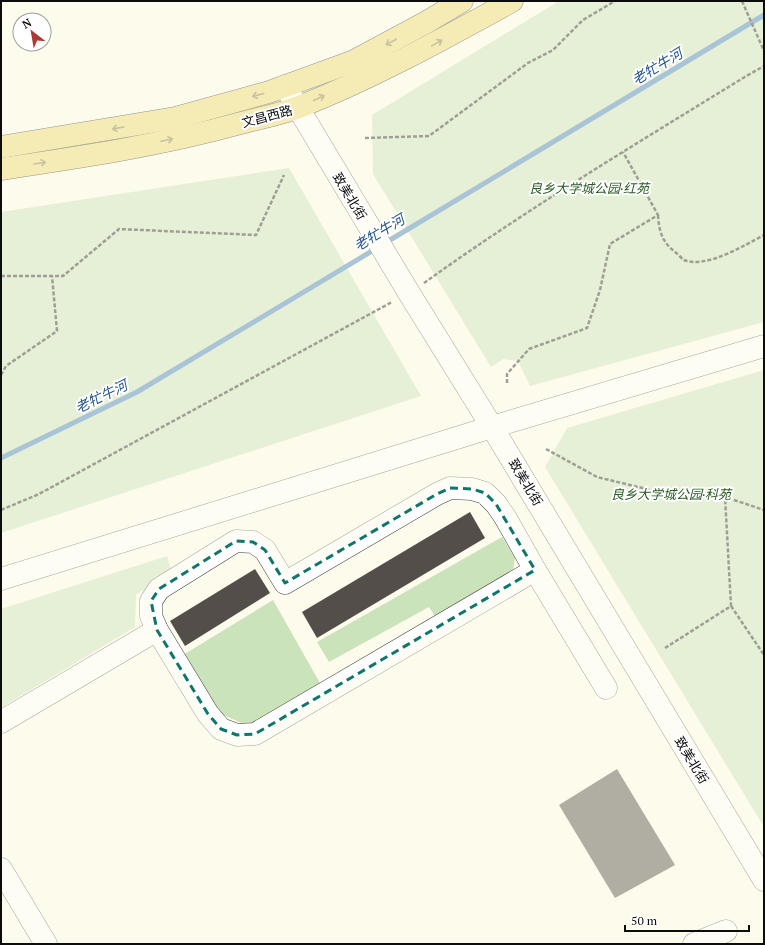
<svg xmlns="http://www.w3.org/2000/svg" width="765" height="945" font-family="'PT Serif','Noto Sans SC',serif">
<style>
.green{fill:#cbe3ba}
.lines{fill:none;stroke-linecap:round;stroke-linejoin:round}
.stream{stroke:#4681bd;stroke-width:5}
.building{fill:#534e49}
.minor-casing{stroke:#3f3f3f;stroke-width:23}
.major-casing{stroke:#1d1d1d;stroke-width:23}
.path{stroke:#2e2e2e;stroke-width:2.5;stroke-dasharray:4 2;stroke-linecap:butt}
.minor{stroke:#fff;stroke-width:22}
.major{stroke:#e8d871;stroke-width:22}
.oneway{stroke:#857c44}
.marked{fill:none;stroke:#0f766e;stroke-width:3;stroke-dasharray:8 5;stroke-linejoin:round}
.labels{text-anchor:middle;dominant-baseline:central;stroke-width:4;stroke-linejoin:round;paint-order:stroke}
.street-label{font-size:13px;fill:#0c0c0c;stroke:#fff}
.park-label{font-size:13px;font-style:italic;fill:#2a5b24;stroke:#fff}
.water-label{font-size:14px;font-style:italic;fill:#24558e;stroke:#fff}
</style>
<rect width="100%" height="100%" fill="#fdfbec"/>
<g class="green">
<path d="M 559,1 L 764,1 L 764,322 L 530,386 L 518,361 L 503,359 L 491,367 L 373,174 L 372,115 Z"/>
<path d="M 289,168 L 421,396 L 1,533 L 1,212 Z"/>
<path d="M 764,370 L 764,827 L 545,467 L 567,428 Z"/>
<path d="M 502,537 L 515,558 L 513,571 L 436,618 L 429,607 L 329,662 L 317,642 Z"/>
<path d="M 167,556 L 172,571 L 136,595 L 135,627 L 1,708 L 1,609 Z"/>
<path d="M 273,600 L 320,683 L 255,722 L 246,725 L 217,712 L 183,655 Z"/>
</g>
<g class="lines">
<g class="stream">
<path d="M 385,243 L 764,15"/>
<path d="M 1,458 L 137,392 L 377,248"/>
</g>
</g>
<g class="building">
<path d="M 470,512 L 485,538 L 317,638 L 302,612 Z"/>
<path d="M 255,569 L 270,593 L 185,646 L 170,621 Z"/>
<path d="M 617,769 L 675,865 L 615,898 L 559,805 Z"/>
</g>
<g class="lines">
<g class="minor-casing">
<g id="minor">
<path d="M 285,86 L 409,293 L 492,427 L 764,880"/>
<path d="M 535,570 L 255,734 L 237,735 L 221,729 L 208,714 L 157,630 L 151,616 L 151,601 L 159,589 L 236,541 L 253,542 L 265,550 L 285,583 L 437,494 L 450,488 L 472,489 L 485,493 L 496,504 L 505,517 L 535,570 L 606,688"/>
<path d="M 1,579 L 492,427 L 764,346"/>
<path d="M 1,722 L 157,630"/>
<path d="M 1,869 L 46,944"/>
<path d="M 694,944 L 726,931"/>
</g>
</g>
<g class="major-casing">
<g id="major">
<path d="M 1,147 L 175,118 L 269,92 L 354,61 L 425,23 L 462,1"/>
<path d="M 1,169 C 82,157 162,145 241,123 C 260,118 281,114 299,107 C 373,78 443,39 512,1"/>
</g>
</g>
<g class="path">
<path d="M 742,1 L 764,51"/>
<path d="M 365,138 L 429,136 L 528,63 L 553,50 L 583,20 L 615,1"/>
<path d="M 658,215 C 659,231 662,242 675,252 C 678,254 681,258 684,260 C 706,269 745,245 764,235"/>
<path d="M 1,276 L 63,276 L 119,229 L 256,235 L 284,175"/>
<path d="M 424,283 C 527,209 636,144 743,78 L 764,66"/>
<path d="M 1,375 L 6,366 L 57,331 L 52,276"/>
<path d="M 507,383 L 507,374 L 529,349 L 587,328 L 600,290 L 610,244 L 658,215 L 623,152"/>
<path d="M 546,449 L 597,477 L 663,493 L 716,494 L 764,510"/>
<path d="M 1,510 L 39,494 L 392,302"/>
<path d="M 731,606 L 764,655"/>
<path d="M 665,648 L 731,606 L 725,497"/>
</g>
<use href="#minor" class="minor"/>
<use href="#major" class="major"/>
</g>
<defs><path id="oneway-shaft" d="M-6 0H5M1.5-3L5.5 0L1.5 3" fill="none" stroke-width="1.6" stroke-linecap="round" stroke-linejoin="round"/></defs>
<g class="oneway">
<use href="#oneway-shaft" transform="translate(391 42) rotate(152)"/>
<use href="#oneway-shaft" transform="translate(437 43) rotate(-29)"/>
<use href="#oneway-shaft" transform="translate(258 95) rotate(165)"/>
<use href="#oneway-shaft" transform="translate(319 98) rotate(-24)"/>
<use href="#oneway-shaft" transform="translate(118 128) rotate(170)"/>
<use href="#oneway-shaft" transform="translate(167 140) rotate(-12)"/>
<use href="#oneway-shaft" transform="translate(40 163) rotate(-9)"/>
</g>
<path d="M0 0H765V945H0ZM 450,488 L 472,489 L 485,493 L 496,504 L 535,570 L 255,734 L 237,735 L 221,729 L 208,714 L 157,630 L 151,601 L 159,589 L 236,541 L 253,542 L 265,550 L 285,583 L 437,494 Z" fill="#fdfbec" fill-opacity=".55" fill-rule="evenodd"/>
<path class="marked" d="M 450,488 L 472,489 L 485,493 L 496,504 L 535,570 L 255,734 L 237,735 L 221,729 L 208,714 L 157,630 L 151,601 L 159,589 L 236,541 L 253,542 L 265,550 L 285,583 L 437,494 Z"/>
<g class="labels">
<g class="street-label">
<text transform="translate(267 116) rotate(-15)">文昌西路</text>
<text transform="translate(350 196) rotate(59)">致美北街</text>
<text transform="translate(526 482) rotate(59)">致美北街</text>
<text transform="translate(692 760) rotate(59)">致美北街</text>
</g>
<g class="park-label">
<text x="589" y="188">良乡大学城公园·红苑</text>
<text x="671" y="494">良乡大学城公园·科苑</text>
</g>
<g class="water-label">
<text transform="translate(657 66) rotate(-31)">老牤牛河</text>
<text transform="translate(379 232) rotate(-31)">老牤牛河</text>
<text transform="translate(101 396) rotate(-26)">老牤牛河</text>
</g>
</g>
<rect width="765" height="945" fill="none" stroke="#0c0c0c" stroke-width="4"/>
<g transform="translate(32 32) rotate(329)"><circle r="19" fill="#ffffff" stroke="#9e9e9e"/>
<path d="M0-3L7 15L0 10L-7 15Z" fill="#ab3b34"/>
<text y="-6" font-size="11" font-weight="bold" text-anchor="middle" fill="#0c0c0c">N</text>
</g>
<path d="M625 925v6h124v-6" fill="none" stroke="#0c0c0c" stroke-width="2"/>
<text x="631" y="925" font-size="12" fill="#0c0c0c" stroke="#ffffff" stroke-width="3" paint-order="stroke">50 m</text>
</svg>
